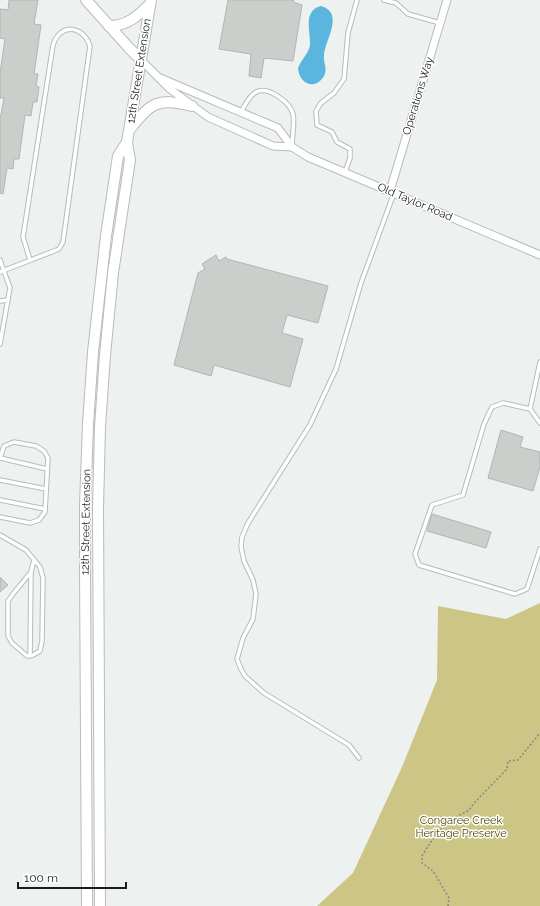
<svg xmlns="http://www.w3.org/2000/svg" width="540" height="906" font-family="Raleway,sans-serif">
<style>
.green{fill:#ccc586}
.water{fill:#5ab6de}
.building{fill:#cccecb;stroke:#b3b5b2}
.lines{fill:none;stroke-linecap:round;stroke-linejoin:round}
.lane-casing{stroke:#b8bcba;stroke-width:5.5}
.street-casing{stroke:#b8bcba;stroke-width:9}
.secondary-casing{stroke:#b8bcba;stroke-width:12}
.path{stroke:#868987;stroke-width:1.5;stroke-dasharray:2 2;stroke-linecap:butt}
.lane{stroke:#fff;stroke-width:3.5}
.street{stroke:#fff;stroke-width:7}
.secondary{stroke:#fff;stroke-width:10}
.labels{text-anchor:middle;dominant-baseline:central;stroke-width:3;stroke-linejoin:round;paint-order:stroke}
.street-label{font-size:11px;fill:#1a1b1a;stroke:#fff}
.park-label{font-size:11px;fill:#4f4804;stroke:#fff}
</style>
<rect width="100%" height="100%" fill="#edf1ef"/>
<path class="green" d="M 540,603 L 540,906 L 317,906 L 353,873 L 402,767 L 437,680 L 438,606 L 506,619 Z"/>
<path class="water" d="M 321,6 C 345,13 325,40 324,55 C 323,62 328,69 324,76 C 315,91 299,84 298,68 C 301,60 309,53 310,45 C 311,32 302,11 321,6 Z"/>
<g class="building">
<path d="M 9,0 L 38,0 L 34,24 L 41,25 L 34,74 L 38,74 L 36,86 L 39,87 L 37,102 L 33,102 L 31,116 L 25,115 L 19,159 L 14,159 L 13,169 L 7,168 L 3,194 L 0,193 L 0,115 L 1,115 L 4,98 L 0,98 L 0,73 L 5,39 L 0,38 L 0,9 L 8,10 Z"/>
<path d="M 228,0 L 294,0 L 293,2 L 302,5 L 293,61 L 264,58 L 261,78 L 249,76 L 251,54 L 219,49 Z"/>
<path d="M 216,255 L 219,261 L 226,257 L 227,259 L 328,286 L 318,323 L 287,315 L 282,333 L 303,339 L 290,387 L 214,365 L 211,376 L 174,365 L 198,273 L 205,269 L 202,264 Z"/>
<path d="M 501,430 L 523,437 L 520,447 L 540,452 L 540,467 L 533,491 L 488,478 Z"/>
<path d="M 432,514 L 491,532 L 486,548 L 427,531 Z"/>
<path d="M 0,577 L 8,585 L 0,592 Z"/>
</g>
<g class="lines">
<g class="lane-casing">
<g id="lane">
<path d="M 384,0 L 396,3 L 408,14 L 440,23"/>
<path d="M 241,112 C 245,105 249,96 256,92 C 268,86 290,102 293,114 C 295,122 292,137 292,146"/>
<path d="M 345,172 L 350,158 L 350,149 L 337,142 L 332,132 L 317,125 L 316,111 L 321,103 L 334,93 L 344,79 L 348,33 L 357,0"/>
<path d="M 0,260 L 10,288 L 0,344"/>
<path d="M 0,272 L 54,251 L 59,249 L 63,242 L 90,46 C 83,25 60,23 53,45 L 23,237 L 30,260"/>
<path d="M 0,301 L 8,300"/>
<path d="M 540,362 L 530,409 L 540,423"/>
<path d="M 530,409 L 503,403 L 492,407 L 484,424 L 463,495 L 432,505 L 415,554 L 419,565 L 515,594 L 527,589 L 540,549"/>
<path d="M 0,458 L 4,446 L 14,442 L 36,446 L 44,451 L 48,458 L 45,512 L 39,520 L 30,523 L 0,517"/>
<path d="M 0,458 L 47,469"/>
<path d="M 0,480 L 46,489"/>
<path d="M 0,500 L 45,509"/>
<path d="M 0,535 L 26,550 L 40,567 L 43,578 L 42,641 L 40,651 L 33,655 L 27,656 L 12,643 L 8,636 L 8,601 L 13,594 L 31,572 L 34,560"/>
<path d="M 30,656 L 31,572"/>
<path d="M 359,758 L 349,745 L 264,693 L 245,676 L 241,669 L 237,659 L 243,638 L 253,619 L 256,594 L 253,580 L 244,561 L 241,547 L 242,537 L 248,523 L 310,425 L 336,369 L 361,283 L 394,193"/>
</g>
</g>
<g class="street-casing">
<g id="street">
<path d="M 141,60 L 170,89 L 208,117 L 273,146 L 292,147 L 278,128 L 160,78"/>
<path d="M 292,147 L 308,157 L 540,255"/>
<path d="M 390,191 L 447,0"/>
</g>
</g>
<g class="secondary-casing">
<g id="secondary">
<path d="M 86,0 L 130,49 L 141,60"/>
<path d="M 109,26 C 127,26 138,16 150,4"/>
<path d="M 130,129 C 151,103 157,97 192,106"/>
<path d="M 87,906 L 85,566 L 85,505 L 88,424 L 93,352 L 106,236 L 118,156 L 127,142"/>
<path d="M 100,906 L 98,508 L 100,427 L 105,355 L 113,273 L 130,160 L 127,142 L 151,0"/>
</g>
</g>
<path class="path" d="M 448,906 L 449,898 L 433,871 L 422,863 L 422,856 L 428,846 L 440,830 L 456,817 L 469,810 L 475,802 L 507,769 L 508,761 L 518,760 L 540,733"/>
<use href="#lane" class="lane"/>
<use href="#street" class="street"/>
<use href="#secondary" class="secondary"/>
</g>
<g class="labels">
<g class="street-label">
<text transform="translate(139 71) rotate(-81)">12th Street Extension</text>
<text transform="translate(418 96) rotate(-73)">Operations Way</text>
<text transform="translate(415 202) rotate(23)">Old Taylor Road</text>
<text transform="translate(86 522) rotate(-89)">12th Street Extension</text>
</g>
<g class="park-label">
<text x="461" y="820">Congaree Creek<tspan x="461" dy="13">Heritage Preserve</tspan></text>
</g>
</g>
<path d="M18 882v6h108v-6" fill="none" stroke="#1a1b1a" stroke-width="2"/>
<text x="24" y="882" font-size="12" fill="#1a1b1a" stroke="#ffffff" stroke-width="3" paint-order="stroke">100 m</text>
</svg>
